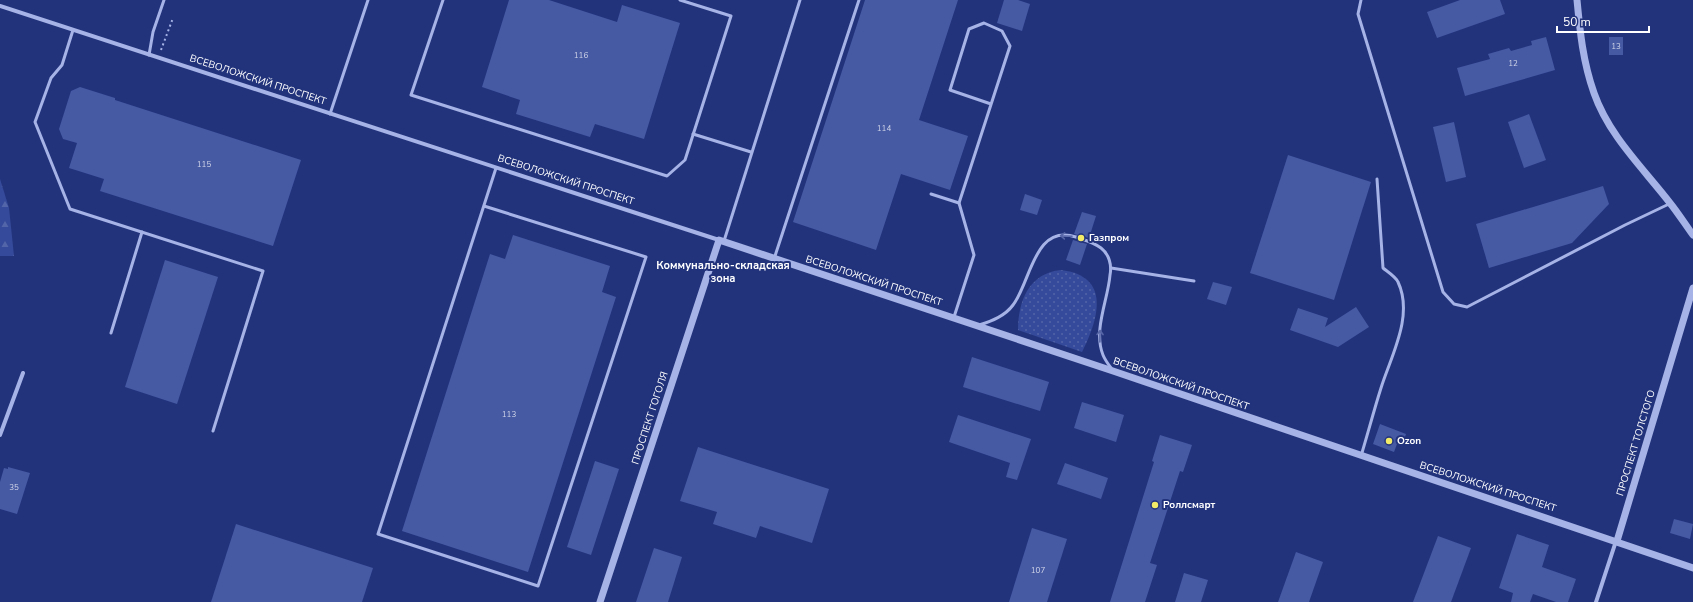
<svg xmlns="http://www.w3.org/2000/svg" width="1693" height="602" font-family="'Nunito Sans',sans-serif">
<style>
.grass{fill:url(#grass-dots)}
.forest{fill:url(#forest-firs)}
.building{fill:#4659a3}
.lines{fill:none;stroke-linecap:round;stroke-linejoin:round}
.path{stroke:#a6b3e6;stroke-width:2;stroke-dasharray:2 3;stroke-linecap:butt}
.service{stroke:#a6b3e6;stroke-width:3}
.minor{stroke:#a6b3e6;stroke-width:4}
.tertiary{stroke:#a6b3e6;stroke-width:7}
.oneway{stroke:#5766a6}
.poi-dot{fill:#f1eb68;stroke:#22337c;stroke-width:1.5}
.labels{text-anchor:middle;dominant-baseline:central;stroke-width:4;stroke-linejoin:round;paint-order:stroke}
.number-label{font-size:8px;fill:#d1d6e8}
.street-label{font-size:10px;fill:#fff;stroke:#22337c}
.poi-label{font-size:10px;font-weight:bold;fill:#fff;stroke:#22337c;text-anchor:start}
.neighbourhood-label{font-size:11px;font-weight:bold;fill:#fff;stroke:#22337c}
</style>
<defs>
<pattern id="grass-dots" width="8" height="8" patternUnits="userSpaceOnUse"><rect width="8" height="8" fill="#354a9a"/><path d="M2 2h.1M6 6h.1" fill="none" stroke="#5365a9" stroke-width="1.8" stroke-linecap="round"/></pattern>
<pattern id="forest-firs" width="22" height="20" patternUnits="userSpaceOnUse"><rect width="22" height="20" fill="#354a9a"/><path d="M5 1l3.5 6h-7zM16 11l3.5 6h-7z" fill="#5365a9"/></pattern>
</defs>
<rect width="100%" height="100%" fill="#22337c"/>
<path class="grass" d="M 1061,270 C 1111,276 1099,318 1082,352 L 1018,330 C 1018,301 1029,273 1061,270 Z"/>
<path class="forest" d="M 0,179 L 9,208 L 14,256 L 0,256 Z"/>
<g class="building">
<path d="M 509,0 L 549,0 L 617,22 L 622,5 L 680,23 L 644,139 L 595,124 L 590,137 L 516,114 L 520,100 L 482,87 Z"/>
<path d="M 865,0 L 958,0 L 919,120 L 968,136 L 950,190 L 901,174 L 876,250 L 793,222 Z"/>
<path d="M 1004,0 L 1018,0 L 1030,4 L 1022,31 L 997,23 Z"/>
<path d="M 1460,0 L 1500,0 L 1505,14 L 1437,38 L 1427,12 Z"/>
<path d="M 1546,37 L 1555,70 L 1465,96 L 1457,68 L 1490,59 L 1488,54 L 1509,48 L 1511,51 L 1532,45 L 1531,41 Z"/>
<rect x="1609" y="37" width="14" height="18"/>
<path d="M 80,87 L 115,98 L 115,100 L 301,160 L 273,246 L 100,191 L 104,179 L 69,168 L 77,143 L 63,139 L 59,129 L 71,91 Z"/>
<path d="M 1529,114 L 1546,160 L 1524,168 L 1508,122 Z"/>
<path d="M 1454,122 L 1466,177 L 1446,182 L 1433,127 Z"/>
<path d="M 1288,155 L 1371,182 L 1334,300 L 1250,273 Z"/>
<path d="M 1603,186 L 1609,204 L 1572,243 L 1489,268 L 1476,224 Z"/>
<path d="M 1025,194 L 1042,200 L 1037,215 L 1020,210 Z"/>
<path d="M 1082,212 L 1096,216 L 1089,238 L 1074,234 Z"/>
<path d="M 513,235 L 610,266 L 602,292 L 616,297 L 528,572 L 402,531 L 490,254 L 505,259 Z"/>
<path d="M 1073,240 L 1087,244 L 1080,265 L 1066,260 Z"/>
<path d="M 165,260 L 218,277 L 177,404 L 125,387 Z"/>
<path d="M 1213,282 L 1232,287 L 1226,305 L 1207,299 Z"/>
<path d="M 1356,307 L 1369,327 L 1338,347 L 1290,330 L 1298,308 L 1328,318 L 1325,327 Z"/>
<path d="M 972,357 L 1049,382 L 1040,411 L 963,387 Z"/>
<path d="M 1082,402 L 1124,415 L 1116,442 L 1074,428 Z"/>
<path d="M 958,415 L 1031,439 L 1017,480 L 1006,477 L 1010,463 L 949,442 Z"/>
<path d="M 1380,424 L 1406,434 L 1402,446 L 1397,444 L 1394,452 L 1373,444 Z"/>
<path d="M 1160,435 L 1192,445 L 1183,472 L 1180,471 L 1150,563 L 1157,565 L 1145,602 L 1110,602 L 1154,462 L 1152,461 Z"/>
<path d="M 698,447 L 829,489 L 812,543 L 760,526 L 756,538 L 713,524 L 717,512 L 680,501 Z"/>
<path d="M 595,461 L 619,469 L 591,555 L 567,547 Z"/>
<path d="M 1065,463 L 1108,478 L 1101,499 L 1057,484 Z"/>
<path d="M 8,467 L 30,473 L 17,514 L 0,509 L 0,482 L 4,468 L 8,469 Z"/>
<path d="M 1674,519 L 1693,524 L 1690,539 L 1670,533 Z"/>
<path d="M 236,524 L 373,568 L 362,602 L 211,602 Z"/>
<path d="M 1032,528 L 1067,539 L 1047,602 L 1009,602 Z"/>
<path d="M 1517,534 L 1549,545 L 1542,567 L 1576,579 L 1568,602 L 1556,602 L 1533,594 L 1530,602 L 1511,602 L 1513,593 L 1499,588 Z"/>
<path d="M 1438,536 L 1471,548 L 1451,602 L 1413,602 Z"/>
<path d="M 654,548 L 682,557 L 668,602 L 636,602 Z"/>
<path d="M 1296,552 L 1323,562 L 1309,602 L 1278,602 Z"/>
<path d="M 1184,573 L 1208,580 L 1201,602 L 1175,602 Z"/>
</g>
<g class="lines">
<path class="path" d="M 161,50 L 173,18"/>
<g class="service">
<path d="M 443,0 L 411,95 L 667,176 L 685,160 L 731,16 L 680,0"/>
<path d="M 1361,0 L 1358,14 L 1443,292 L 1454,304 L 1467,307 L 1625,225 L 1669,204"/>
<path d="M 73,30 L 62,65 L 51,78 L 35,122 L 70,209 L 263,271 L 213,431"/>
<path d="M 149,55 L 153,32 L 164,0"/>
<path d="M 330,114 L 368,0"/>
<path d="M 693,134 L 751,152"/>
<path d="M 931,194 L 959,203"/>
<path d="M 484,206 L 646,257 L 538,586 L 378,534 L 496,168"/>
<path d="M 724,241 L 800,0"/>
<path d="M 774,259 L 859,0"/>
<path d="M 1111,268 L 1194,281"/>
<path d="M 954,317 L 974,255 L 959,203 L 1010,46 L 1002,31 L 984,23 L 969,29 L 950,90 L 991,104"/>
<path d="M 979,325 C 992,321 1005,316 1013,305 C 1031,282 1034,223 1076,237 C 1084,240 1093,242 1101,248 C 1109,254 1112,265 1110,275 C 1108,300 1093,330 1103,355 C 1105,360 1108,364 1111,368"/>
<path d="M 111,333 L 142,232"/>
<path d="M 1361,456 C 1368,433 1374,410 1381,388 C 1391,356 1414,316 1398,282 C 1396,277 1388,272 1383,268 L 1377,179"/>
</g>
<g class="minor">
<path d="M 0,6 L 719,240"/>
<path d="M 0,435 L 23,373"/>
<path d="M 1596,602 L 1616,541"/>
</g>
<g class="tertiary">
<path d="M 1577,0 C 1580,32 1583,62 1594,93 C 1609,136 1643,168 1670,203 C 1678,213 1685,224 1693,235"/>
<path d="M 1617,541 L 1693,288"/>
<path d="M 600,602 L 719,240 L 1113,371 L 1693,568"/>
</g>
</g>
<defs><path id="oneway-shaft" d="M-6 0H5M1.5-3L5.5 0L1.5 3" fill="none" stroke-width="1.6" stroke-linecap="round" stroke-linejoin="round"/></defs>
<g class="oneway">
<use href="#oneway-shaft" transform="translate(1066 236) rotate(-177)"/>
<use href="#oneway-shaft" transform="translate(1100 336) rotate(-89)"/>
</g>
<g class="poi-dot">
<circle cx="1081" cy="238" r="4"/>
<circle cx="1389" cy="441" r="4"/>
<circle cx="1155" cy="505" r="4"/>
</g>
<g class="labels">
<g class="number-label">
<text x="1616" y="46">13</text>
<text x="581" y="55">116</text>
<text x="1513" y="63">12</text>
<text x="884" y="128">114</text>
<text x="204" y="164">115</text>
<text x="509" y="414">113</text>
<text x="14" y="487">35</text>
<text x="1038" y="570">107</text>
</g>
<g class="street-label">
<text transform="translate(258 80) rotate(18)">ВСЕВОЛОЖСКИЙ ПРОСПЕКТ</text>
<text transform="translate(566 180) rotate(18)">ВСЕВОЛОЖСКИЙ ПРОСПЕКТ</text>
<text transform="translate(874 281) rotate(18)">ВСЕВОЛОЖСКИЙ ПРОСПЕКТ</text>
<text transform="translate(1181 384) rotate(19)">ВСЕВОЛОЖСКИЙ ПРОСПЕКТ</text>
<text transform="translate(650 418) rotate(-72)">ПРОСПЕКТ ГОГОЛЯ</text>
<text transform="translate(1636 443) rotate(-73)">ПРОСПЕКТ ТОЛСТОГО</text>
<text transform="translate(1488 487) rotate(18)">ВСЕВОЛОЖСКИЙ ПРОСПЕКТ</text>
</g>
<g class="poi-label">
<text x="1089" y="238">Газпром</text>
<text x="1397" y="441">Ozon</text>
<text x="1163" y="505">Роллсмарт</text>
</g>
<g class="neighbourhood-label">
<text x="723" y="265">Коммунально-складская<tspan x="723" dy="13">зона</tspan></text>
</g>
</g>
<path d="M1557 26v6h92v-6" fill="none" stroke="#ffffff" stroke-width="2"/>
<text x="1563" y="26" font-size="12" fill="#ffffff" stroke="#22337c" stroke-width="3" paint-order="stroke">50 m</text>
</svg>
